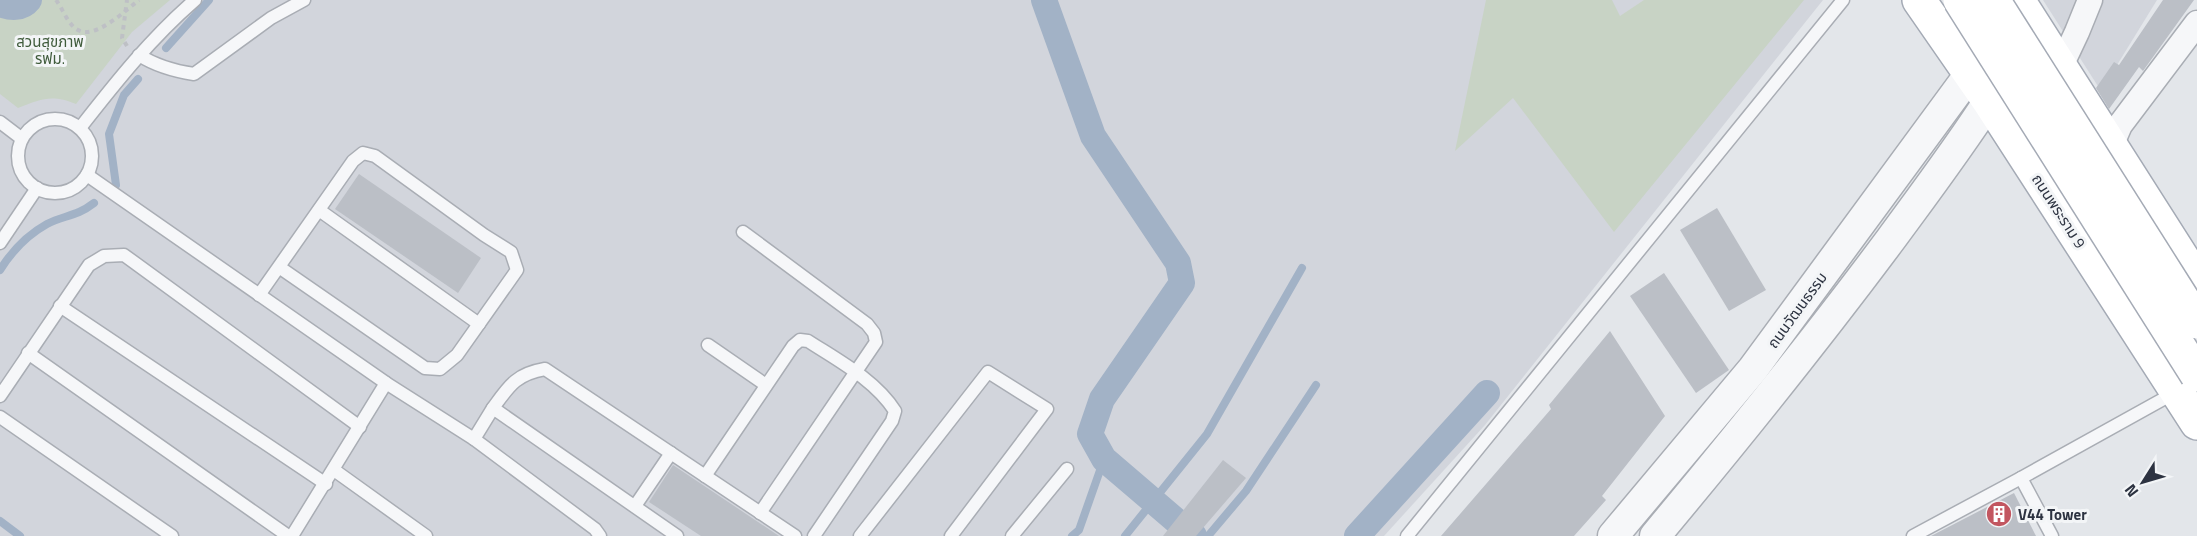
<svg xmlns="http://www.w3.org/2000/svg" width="2197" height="536" font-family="'Titillium Web','Noto Sans Thai',sans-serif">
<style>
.built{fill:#d2d5dc}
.green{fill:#c8d3c5}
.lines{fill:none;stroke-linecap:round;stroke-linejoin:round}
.stream{stroke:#a2b2c6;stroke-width:8}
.canal{stroke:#a2b2c6;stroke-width:26}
.building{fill:#bbbfc6}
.service-casing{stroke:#a9adb4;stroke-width:15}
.minor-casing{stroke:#a9adb4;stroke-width:27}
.tertiary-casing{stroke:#a9adb4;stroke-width:33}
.primary-casing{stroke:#a4aab5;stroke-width:36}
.path{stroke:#bec0c5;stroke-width:4;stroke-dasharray:4.5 4.5;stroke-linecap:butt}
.service{stroke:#f6f7f9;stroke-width:12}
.minor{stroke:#f6f7f9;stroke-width:24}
.tertiary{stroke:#f6f7f9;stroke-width:30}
.primary{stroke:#fff;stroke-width:33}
.primary-bridge-casing{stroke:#a4aab5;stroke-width:36;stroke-linecap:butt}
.primary-bridge{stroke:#fff;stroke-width:33}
.labels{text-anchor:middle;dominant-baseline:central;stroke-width:6;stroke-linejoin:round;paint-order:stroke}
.park-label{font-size:15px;fill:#3f5b3b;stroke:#f3f5f7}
.street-label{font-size:15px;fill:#2d3341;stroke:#f3f5f7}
.poi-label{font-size:15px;font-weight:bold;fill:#2d3341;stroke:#f3f5f7;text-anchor:start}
</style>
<rect width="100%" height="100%" fill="#e3e6ea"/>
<g class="built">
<path d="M 0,0 L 1823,0 L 1485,425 L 1384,536 L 0,536 Z"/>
<path d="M 2043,0 L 2157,0 L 2101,91 Z"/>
</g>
<g class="green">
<path d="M 0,0 L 170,0 L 132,32 L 76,104 C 52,94 41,99 18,108 L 0,94 Z"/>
<path d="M 1486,0 L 1612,0 L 1620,16 L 1644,0 L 1804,0 L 1614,232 L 1513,98 L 1455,151 Z"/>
</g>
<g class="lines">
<g class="stream">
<path d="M 166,48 L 209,0"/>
<path d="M 116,185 L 109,134 L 124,95 L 138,79"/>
<path d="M 0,270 C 12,251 27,235 47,224 C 64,215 76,217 94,203"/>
<path d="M 0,521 L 20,536"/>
<path d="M 1072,536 L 1079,530 L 1104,459"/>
<path d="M 1125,536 L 1207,434 L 1302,268"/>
<path d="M 1208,536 L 1246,491 L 1316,385"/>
</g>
<g class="canal">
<path d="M 1044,0 L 1093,136 L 1178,263 L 1182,283 L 1102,399 L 1090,434 L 1104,459 L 1194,536"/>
<path d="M 0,4 C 10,8 22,9 29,0"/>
<path d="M 1357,536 L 1487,393"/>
</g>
</g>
<g class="building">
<path d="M 2163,0 L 2194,0 L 2143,71 L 2139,67 L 2109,109 L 2096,88 L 2114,62 L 2119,65 Z"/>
<path d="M 359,174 L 481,258 L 458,293 L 335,209 Z"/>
<path d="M 1717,208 L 1766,290 L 1729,311 L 1680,230 Z"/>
<path d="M 1664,273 L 1729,370 L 1696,393 L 1630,296 Z"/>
<path d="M 1610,331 L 1665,416 L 1602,496 L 1606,500 L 1574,536 L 1441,536 L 1551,409 L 1549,405 Z"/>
<path d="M 1223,460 L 1246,478 L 1196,536 L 1163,536 Z"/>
<path d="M 673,465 L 779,536 L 701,536 L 649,502 Z"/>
<path d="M 2014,493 L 2036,536 L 1931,536 Z"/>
</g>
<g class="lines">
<g class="service-casing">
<g id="service">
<path d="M 139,55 C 156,66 174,71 194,74 L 271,18 L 304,0"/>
<circle cx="55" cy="156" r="37"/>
<path d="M 0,122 L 21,138"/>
<path d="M 80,128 C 116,82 151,38 195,0"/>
<path d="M 87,175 L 386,383 L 474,439 L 595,529 L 600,536"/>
<path d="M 319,210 L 479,324"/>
<path d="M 743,232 L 867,324 L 874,333 L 876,342 L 760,513"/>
<path d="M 0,243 L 37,188"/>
<path d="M 259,295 L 353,161 L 363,153 L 375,156 L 484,235 L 511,252 L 517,270 L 457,355 L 440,369 L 425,368 L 279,267"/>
<path d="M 60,306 L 326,484"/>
<path d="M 708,345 L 766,385"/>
<path d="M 28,353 L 288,536"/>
<path d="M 0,396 L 89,265 L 104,256 L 124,255 L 360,427"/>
<path d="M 493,408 C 509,386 516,374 545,369 L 795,536"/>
<path d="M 0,417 L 172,536"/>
<path d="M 474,439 L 493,408 L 677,536"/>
<path d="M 334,470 L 426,536"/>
<path d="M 705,476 L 793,346 L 800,340 L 808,341 C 839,361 875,380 895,411 L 892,421 L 814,536"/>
<path d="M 635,506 L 671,453"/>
<path d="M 292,536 L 386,383"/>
<path d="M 860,536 L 988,372 L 1047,409 L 951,536"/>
<path d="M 1012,536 L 1067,469"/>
<path d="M 1407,536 L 1843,0"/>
<path d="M 1913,536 L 2021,478"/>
<path d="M 2052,536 L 2021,478 L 2176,392"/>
</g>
</g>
<g class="minor-casing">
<g id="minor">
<path d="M 2061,66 L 2077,32 L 2090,0"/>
<path d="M 2111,146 L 2120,125 L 2197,23"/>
</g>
</g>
<g class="tertiary-casing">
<g id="tertiary">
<path d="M 1613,536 L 1753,369 L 1970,74"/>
<path d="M 1655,536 C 1736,439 1815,341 1891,239 C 1924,194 1958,149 1989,101"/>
</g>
</g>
<g class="primary-casing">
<g id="primary">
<path d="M 1919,0 L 1989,101 L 2197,423"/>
<path d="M 2018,0 L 2197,281"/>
</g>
</g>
<g class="path">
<path d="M 56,0 C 63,9 68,25 78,30 C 95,40 126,10 139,0"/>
<path d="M 127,46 L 122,38 L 127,0"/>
</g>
<use href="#service" class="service"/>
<use href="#minor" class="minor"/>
<use href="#tertiary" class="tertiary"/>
<use href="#primary" class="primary"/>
<g class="primary-bridge-casing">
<g id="primary-bridge">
<path d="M 1960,0 L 2197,375"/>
<path d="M 1993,0 L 2197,322"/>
</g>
</g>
<use href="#primary-bridge" class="primary-bridge"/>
</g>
<defs>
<g id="building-disc" transform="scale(1.35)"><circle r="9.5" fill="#c25660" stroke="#f3f5f7"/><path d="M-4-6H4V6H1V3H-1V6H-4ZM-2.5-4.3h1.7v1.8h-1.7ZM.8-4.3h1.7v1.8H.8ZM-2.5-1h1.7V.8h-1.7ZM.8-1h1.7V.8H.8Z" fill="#fff"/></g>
</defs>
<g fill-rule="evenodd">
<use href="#building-disc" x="1999" y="514"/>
</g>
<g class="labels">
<g class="park-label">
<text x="50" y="41">สวนสุขภาพ<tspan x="50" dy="17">รฟม.</tspan></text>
</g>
<g class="street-label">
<text transform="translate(2059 211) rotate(57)">ถนนพระราม 9</text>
<text transform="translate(1797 310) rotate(-54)">ถนนวัฒนธรรม</text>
</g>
<g class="poi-label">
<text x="2018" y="514">V44 Tower</text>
</g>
</g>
<g transform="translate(2143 482) rotate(233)" stroke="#f3f5f7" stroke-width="4.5" paint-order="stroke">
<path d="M0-4.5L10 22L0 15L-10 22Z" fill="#2d3341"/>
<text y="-9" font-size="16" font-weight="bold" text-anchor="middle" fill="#2d3341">N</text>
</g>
</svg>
